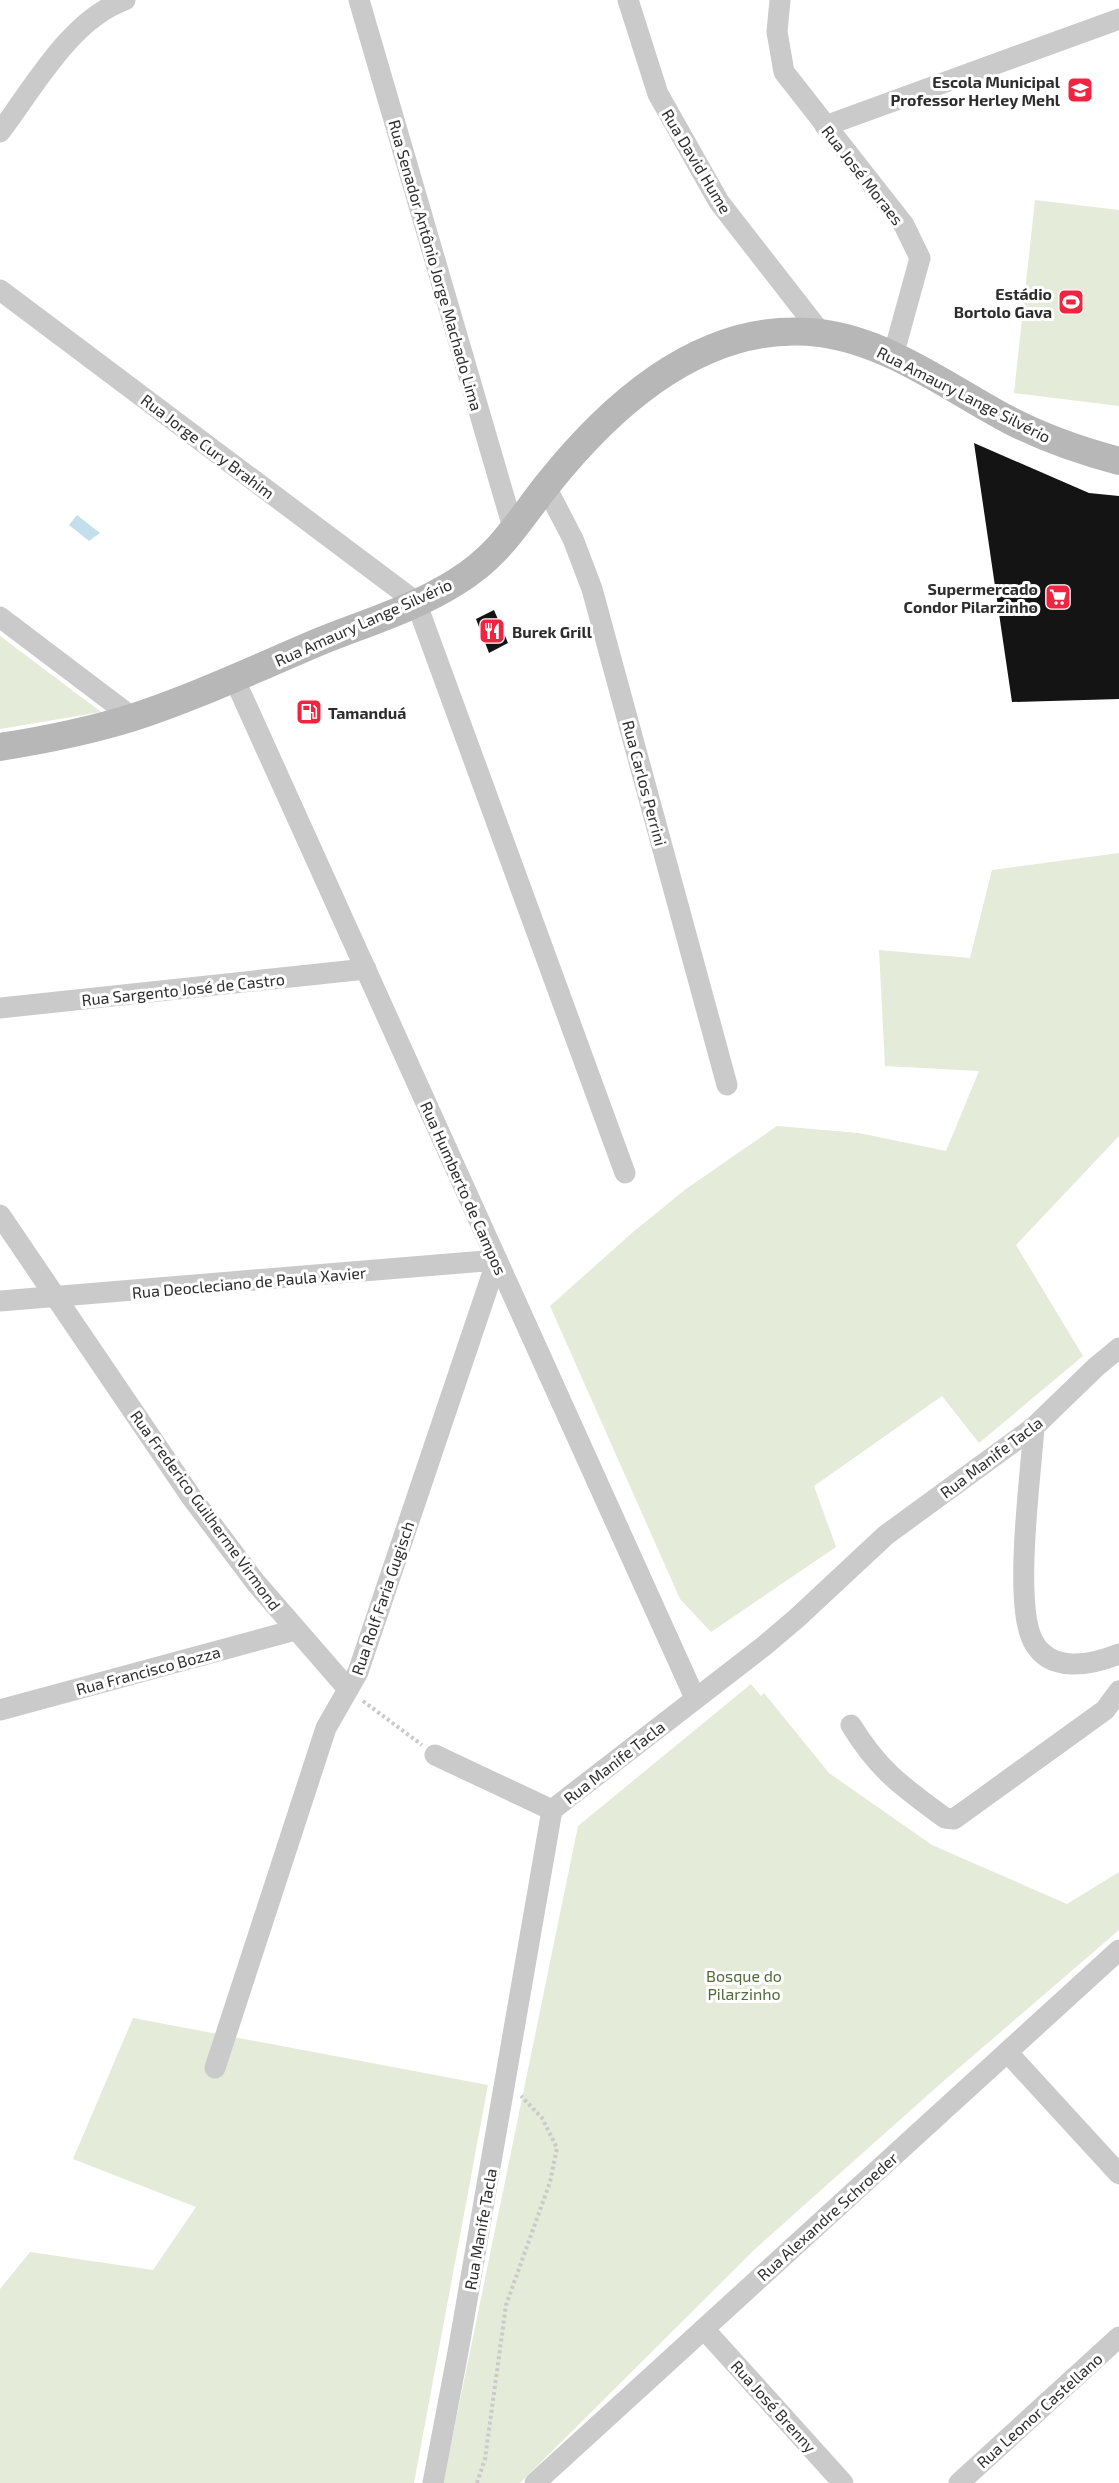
<svg xmlns="http://www.w3.org/2000/svg" width="1119" height="2483" font-family="'Exo 2',sans-serif">
<style>
.green{fill:#e4ebd9}
.water{fill:#c4dfec}
.building{fill:#141414}
.lines{fill:none;stroke-linecap:round;stroke-linejoin:round}
.path{stroke:#cacaca;stroke-width:4;stroke-dasharray:3 3;stroke-linecap:butt}
.minor{stroke:#cacaca;stroke-width:21}
.secondary{stroke:#b7b7b7;stroke-width:28}
.labels{text-anchor:middle;dominant-baseline:central;stroke-width:6;stroke-linejoin:round;paint-order:stroke}
.poi-label{font-size:16px;font-weight:bold;fill:#2d2d2d;stroke:#fff;text-anchor:end}
.street-label{font-size:16px;fill:#2d2d2d;stroke:#fff}
.park-label{font-size:16px;fill:#536a38;stroke:#fff}
</style>
<rect width="100%" height="100%" fill="#fff"/>
<g class="green">
<path d="M 1035,200 L 1119,210 L 1119,406 L 1014,393 Z"/>
<path d="M 0,636 L 101,712 L 0,729 Z"/>
<path d="M 1119,853 L 1119,1136 L 1016,1245 L 1083,1356 L 979,1443 L 942,1396 L 814,1486 L 836,1547 L 711,1632 L 680,1599 L 550,1306 L 633,1232 L 686,1189 L 777,1126 L 859,1133 L 946,1151 L 979,1071 L 885,1066 L 879,950 L 970,958 L 992,870 Z"/>
<path d="M 751,1684 L 761,1696 L 764,1693 L 829,1773 L 932,1845 L 1067,1904 L 1119,1872 L 1119,1930 L 939,2085 L 754,2250 L 520,2483 L 443,2483 L 578,1826 Z"/>
<path d="M 133,2018 L 488,2085 L 414,2483 L 0,2483 L 0,2289 L 30,2252 L 153,2270 L 196,2207 L 73,2159 Z"/>
</g>
<path class="water" d="M 77,515 L 100,533 L 89,541 L 69,525 Z"/>
<g class="building">
<path d="M 974,443 L 1089,493 L 1119,496 L 1119,699 L 1012,702 Z"/>
<path d="M 494,610 L 508,643 L 489,653 L 476,619 Z"/>
</g>
<g class="lines">
<g class="path">
<path d="M 363,1701 L 422,1745"/>
<path d="M 477,2483 L 485,2459 L 506,2305 L 550,2182 L 557,2148 L 542,2118 L 521,2096"/>
</g>
<g class="minor">
<path d="M 359,0 L 514,531"/>
<path d="M 628,0 L 658,94 L 719,202 L 821,333"/>
<path d="M 780,0 L 777,32 L 784,72 L 904,225 L 920,258 L 893,356"/>
<path d="M 825,126 L 1119,19"/>
<path d="M 0,132 C 34,87 70,20 125,0"/>
<path d="M 0,290 L 416,602 L 625,1173"/>
<path d="M 546,487 L 573,539 L 592,589 L 727,1085"/>
<path d="M 0,617 L 132,717"/>
<path d="M 234,678 L 695,1698"/>
<path d="M 0,1008 L 366,969"/>
<path d="M 0,1215 L 192,1498 L 256,1583 L 348,1689"/>
<path d="M 0,1301 L 497,1260 L 358,1672 L 326,1728 L 215,2068"/>
<path d="M 1034,1427 C 1031,1474 1013,1603 1033,1641 C 1050,1674 1092,1665 1119,1654"/>
<path d="M 0,1710 L 295,1630"/>
<path d="M 851,1725 C 879,1771 903,1787 945,1818 L 954,1819 L 1105,1710 L 1119,1691"/>
<path d="M 435,1755 L 552,1810"/>
<path d="M 1007,2052 L 1119,2174"/>
<path d="M 704,2329 L 843,2483"/>
<path d="M 433,2483 L 458,2352 L 552,1810 L 764,1646 L 797,1618 L 886,1535 L 1034,1427 L 1096,1367 L 1119,1348"/>
<path d="M 535,2483 L 1119,1950"/>
<path d="M 959,2483 L 1119,2337"/>
</g>
<path class="secondary" d="M 0,747 C 44,740 89,731 131,718 C 196,697 259,667 321,641 C 366,623 415,608 456,582 C 500,555 517,523 547,485 C 613,402 706,319 820,333 C 890,342 950,389 1011,421 C 1046,439 1081,451 1119,461"/>
</g>
<defs>
<g id="school-square" transform="scale(1.35)"><rect x="-9" y="-9" width="18" height="18" rx="4" fill="#ee2441" stroke="#fff"/><path d="M0-5L7-2L0 1L-7-2ZM-4 1L0 2.5L4 1V4Q0 6-4 4Z" fill="#fff"/></g>
<g id="stadium-square" transform="scale(1.35)"><rect x="-9" y="-9" width="18" height="18" rx="4" fill="#ee2441" stroke="#fff"/><path d="M0-5a6.5 5 0 1 0 0 10a6.5 5 0 1 0 0-10ZM-3.5-1.8h7v3.6h-7Z" fill="#fff"/></g>
<g id="supermarket-square" transform="scale(1.35)"><rect x="-9" y="-9" width="18" height="18" rx="4" fill="#ee2441" stroke="#fff"/><path d="M-6-5.5h2.5l.6 2H6L4.5 2H-2.5L-4.4-4H-6ZM-1.5 3.2a1.3 1.3 0 1 0 .1 0ZM3 3.2a1.3 1.3 0 1 0 .1 0Z" fill="#fff"/></g>
<g id="restaurant-square" transform="scale(1.35)"><rect x="-9" y="-9" width="18" height="18" rx="4" fill="#ee2441" stroke="#fff"/><path d="M-5-6h1v4h1v-4h1v4h1v-4h1v5L-1.5 .5V6h-2V.5L-5-1ZM5-6V6H3V1.5H1.5Q1.5-4 5-6Z" fill="#fff"/></g>
<g id="fuel-square" transform="scale(1.35)"><rect x="-9" y="-9" width="18" height="18" rx="4" fill="#ee2441" stroke="#fff"/><path d="M-5.5-6h7V0h2V4h1.3V-2.5L3-4.5l.8-.8L6-3V5H2.5V1h-1V6h-7ZM-4.2-4.7v3.2H.2V-4.7Z" fill="#fff"/></g>
</defs>
<g fill-rule="evenodd">
<use href="#school-square" x="1080" y="90"/>
<use href="#stadium-square" x="1071" y="302"/>
<use href="#supermarket-square" x="1058" y="597"/>
<use href="#restaurant-square" x="492" y="631"/>
<use href="#fuel-square" x="309" y="712"/>
</g>
<g class="labels">
<g class="poi-label">
<text x="1060" y="81">Escola Municipal<tspan x="1060" dy="18">Professor Herley Mehl</tspan></text>
<text x="1052" y="293">Estádio<tspan x="1052" dy="18">Bortolo Gava</tspan></text>
<text x="1038" y="588">Supermercado<tspan x="1038" dy="18">Condor Pilarzinho</tspan></text>
<text x="512" y="631" text-anchor="start">Burek Grill</text>
<text x="328" y="712" text-anchor="start">Tamanduá</text>
</g>
<g class="street-label">
<text transform="translate(697 161) rotate(59)">Rua David Hume</text>
<text transform="translate(863 175) rotate(52)">Rua José Moraes</text>
<text transform="translate(436 265) rotate(74)">Rua Senador Antônio Jorge Machado Lima</text>
<text transform="translate(964 394) rotate(27)">Rua Amaury Lange Silvério</text>
<text transform="translate(208 446) rotate(37)">Rua Jorge Cury Brahim</text>
<text transform="translate(363 622) rotate(-24)">Rua Amaury Lange Silvério</text>
<text transform="translate(645 783) rotate(75)">Rua Carlos Perrini</text>
<text transform="translate(183 989) rotate(-6)">Rua Sargento José de Castro</text>
<text transform="translate(464 1188) rotate(66)">Rua Humberto de Campos</text>
<text transform="translate(249 1282) rotate(-5)">Rua Deocleciano de Paula Xavier</text>
<text transform="translate(991 1457) rotate(-37)">Rua Manife Tacla</text>
<text transform="translate(206 1510) rotate(54)">Rua Frederico Guilherme Virmond</text>
<text transform="translate(382 1598) rotate(-71)">Rua Rolf Faria Gugisch</text>
<text transform="translate(148 1670) rotate(-15)">Rua Francisco Bozza</text>
<text transform="translate(614 1762) rotate(-38)">Rua Manife Tacla</text>
<text transform="translate(827 2216) rotate(-42)">Rua Alexandre Schroeder</text>
<text transform="translate(480 2229) rotate(-80)">Rua Manife Tacla</text>
<text transform="translate(774 2406) rotate(48)">Rua José Brenny</text>
<text transform="translate(1039 2410) rotate(-42)">Rua Leonor Castellano</text>
</g>
<g class="park-label">
<text x="744" y="1975">Bosque do<tspan x="744" dy="18">Pilarzinho</tspan></text>
</g>
</g>
</svg>
